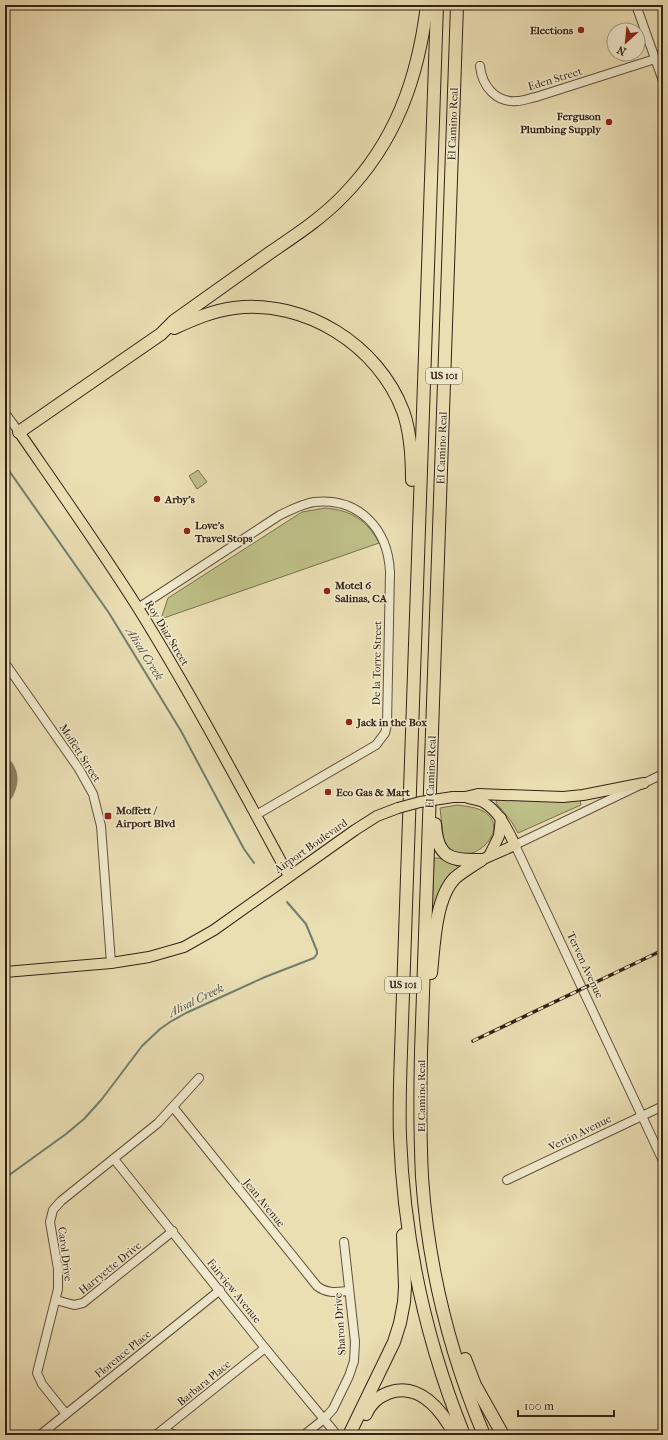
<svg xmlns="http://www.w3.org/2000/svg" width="668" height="1440" font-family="'IM FELL French Canon',serif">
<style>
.green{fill:#bebf88;stroke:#79704e}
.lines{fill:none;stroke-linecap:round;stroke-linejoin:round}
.stream{stroke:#707e6f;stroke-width:2}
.taxiway{stroke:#8f8064;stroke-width:17}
.minor-casing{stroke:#62513c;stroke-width:10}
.major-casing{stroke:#342214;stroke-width:12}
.highway-casing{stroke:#342214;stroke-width:14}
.minor{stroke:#f1eace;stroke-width:8}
.major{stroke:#eadeb3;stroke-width:10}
.highway{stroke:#eadeb3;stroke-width:12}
.rail-casing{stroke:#342214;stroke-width:3.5}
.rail{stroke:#f1eace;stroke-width:2;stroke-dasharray:6;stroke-linecap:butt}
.major-bridge-casing{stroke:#342214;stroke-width:12;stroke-linecap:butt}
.major-bridge{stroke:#eadeb3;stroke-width:10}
.poi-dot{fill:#8f2418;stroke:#f1eace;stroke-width:1.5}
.labels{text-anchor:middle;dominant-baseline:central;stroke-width:3;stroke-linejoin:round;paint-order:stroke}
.shield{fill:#f1eace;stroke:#6d5e4c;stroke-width:1}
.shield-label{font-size:10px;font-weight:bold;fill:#342214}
.poi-label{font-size:11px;font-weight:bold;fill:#342214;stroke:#f1eace;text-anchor:start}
.street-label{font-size:11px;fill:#342214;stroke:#f1eace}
.water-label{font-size:12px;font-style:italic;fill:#525041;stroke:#f1eace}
</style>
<rect width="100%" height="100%" fill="#eadeb3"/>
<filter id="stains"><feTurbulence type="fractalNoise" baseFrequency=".005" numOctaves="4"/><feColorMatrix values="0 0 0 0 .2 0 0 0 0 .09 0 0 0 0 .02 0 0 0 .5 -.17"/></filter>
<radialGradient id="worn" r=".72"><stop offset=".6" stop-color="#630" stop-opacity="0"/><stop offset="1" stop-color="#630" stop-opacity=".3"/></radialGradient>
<g class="green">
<path d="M 198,470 L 207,482 L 197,489 L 189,476 Z"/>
<path d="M 325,508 C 351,510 367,520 379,543 L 161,619 L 168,598 L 302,512 Z"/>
<path d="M 497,798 L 580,800 L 581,805 L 518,833 L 511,821 L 496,803 Z"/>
<path d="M 457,805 C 465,806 474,807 481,810 C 512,825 480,861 456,854 C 451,853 447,847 444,844 L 440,808 Z"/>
<path d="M 434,858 C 445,858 452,860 459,869 L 432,918 Z"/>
</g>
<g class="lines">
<g class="stream">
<path d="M 5,465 L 109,613 L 181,731 L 244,849 L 254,863"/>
<path d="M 5,1178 L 66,1134 L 84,1119 L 102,1099 L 142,1046 L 160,1029 L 170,1022 L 186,1013 L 265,977 L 314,958 L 317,954 L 317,951 L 306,924 L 287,902"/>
</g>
<path class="taxiway" d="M 5,767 C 11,776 10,784 5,793"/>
<g class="minor-casing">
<g id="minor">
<path d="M 636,5 L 663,81"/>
<path d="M 480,66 C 482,86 496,103 517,101 C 523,101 530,98 536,97 L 655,59"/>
<path d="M 5,413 L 19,432"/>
<path d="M 138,608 L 280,515 C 291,510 302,504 314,502 C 359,497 388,529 390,572 L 387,725 L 385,733 L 376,745 L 256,815"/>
<path d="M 5,663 L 79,769 L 93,794 L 101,826 L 111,963"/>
<path d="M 663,774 L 515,845 L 663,1161"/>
<path d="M 173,1107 L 317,1286 C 327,1294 337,1292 349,1291"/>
<path d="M 114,1159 L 265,1348 L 337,1435"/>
<path d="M 507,1180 L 663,1106"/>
<path d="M 56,1300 L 74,1305 L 83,1303 L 173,1231"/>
<path d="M 66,1414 L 42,1384 L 37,1373 L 58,1289 L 58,1269 L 50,1222 L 53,1210 L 61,1201 L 158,1123 L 199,1078"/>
<path d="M 162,1430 L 176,1435"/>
<path d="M 40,1435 L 220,1290"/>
<path d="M 156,1435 L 265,1348"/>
<path d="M 304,1435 L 324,1419 L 333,1409 L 349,1376 L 354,1361 L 355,1342 L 344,1242"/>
</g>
</g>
<g class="major-casing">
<g id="major">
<path d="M 19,432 C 59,490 100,548 138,608 C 192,695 240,786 289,876"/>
<path d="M 453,797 L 465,797 L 478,794 L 563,797 L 583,795 L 644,783"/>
<path d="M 468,798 C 472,799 479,800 483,802 C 499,811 507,829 515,845 L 481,860"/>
<path d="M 489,856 L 499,836 L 501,818"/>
<path d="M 5,972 L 111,963 L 149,957 L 184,947 L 214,930 L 355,830 L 377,816 L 398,808"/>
</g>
</g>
<g class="highway-casing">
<g id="highway">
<path d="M 437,5 L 401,1052 C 400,1080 399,1108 400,1137 C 404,1238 426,1341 464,1435"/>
<path d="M 457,5 L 421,1052 C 420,1094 420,1135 422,1177 C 428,1265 450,1354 484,1435"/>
<path d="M 174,328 C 194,319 212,311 234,308 C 305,299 378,345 403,411 C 411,433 412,457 412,480"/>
<path d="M 19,432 L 161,334 L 174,321 C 206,298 239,275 271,252 C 296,235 322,218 343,196 C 396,142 418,78 427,5"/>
<path d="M 435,824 C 437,858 451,861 481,860"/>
<path d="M 431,973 C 434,946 435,898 455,878 C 463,871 472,866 481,860"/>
<path d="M 465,1359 L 475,1385 L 503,1435"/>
<path d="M 366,1414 C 370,1404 378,1397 388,1393 C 419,1381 442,1411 455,1435"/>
<path d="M 349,1435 L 394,1342 L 400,1323 L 404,1302 L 405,1287 L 403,1235"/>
</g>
</g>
<use href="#minor" class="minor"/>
<use href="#major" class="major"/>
<use href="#highway" class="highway"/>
<g class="rail-casing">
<path id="rail" d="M 473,1041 L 663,950"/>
</g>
<use href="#rail" class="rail"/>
<g class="major-bridge-casing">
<path id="major-bridge" d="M 398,808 L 420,802 L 453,797"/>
</g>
<use href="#major-bridge" class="major-bridge"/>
</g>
<g class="poi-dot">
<circle cx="581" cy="30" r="4"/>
<circle cx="609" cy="122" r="4"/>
<circle cx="157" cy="499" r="4"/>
<circle cx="187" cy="531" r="4"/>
<circle cx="327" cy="591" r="4"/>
<circle cx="349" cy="722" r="4"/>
<circle cx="328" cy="792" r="4"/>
<rect x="104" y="812" width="8" height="8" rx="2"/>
</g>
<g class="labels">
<g class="shield">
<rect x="426" y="368" width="36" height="16" rx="3"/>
<rect x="385" y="977" width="36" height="16" rx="3"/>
</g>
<g class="shield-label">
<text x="444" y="376">US 101</text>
<text x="403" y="985">US 101</text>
</g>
<g class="poi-label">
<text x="573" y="30" text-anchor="end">Elections</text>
<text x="601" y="116" text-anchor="end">Ferguson<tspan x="601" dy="13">Plumbing Supply</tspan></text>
<text x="165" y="499">Arby's</text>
<text x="195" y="525">Love's<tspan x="195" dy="13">Travel Stops</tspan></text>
<text x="335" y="585">Motel 6<tspan x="335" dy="13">Salinas, CA</tspan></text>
<text x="357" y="722">Jack in the Box</text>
<text x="336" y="792">Eco Gas &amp; Mart</text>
<text x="116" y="810">Moffett /<tspan x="116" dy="13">Airport Blvd</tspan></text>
</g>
<g class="street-label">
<text transform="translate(555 79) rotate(-17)">Eden Street</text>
<text transform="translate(453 124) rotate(-88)">El Camino Real</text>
<text transform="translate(442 448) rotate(-88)">El Camino Real</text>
<text transform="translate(167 633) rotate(59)">Roy Diaz Street</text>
<text transform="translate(377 663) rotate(-89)">De la Torre Street</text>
<text transform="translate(80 753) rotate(57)">Moffett Street</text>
<text transform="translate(431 772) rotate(-88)">El Camino Real</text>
<text transform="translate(311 846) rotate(-35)">Airport Boulevard</text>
<text transform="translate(585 965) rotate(65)">Terven Avenue</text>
<text transform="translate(421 1096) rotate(-90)">El Camino Real</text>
<text transform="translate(580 1133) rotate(-26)">Vertin Avenue</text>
<text transform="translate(264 1203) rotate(51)">Jean Avenue</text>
<text transform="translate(65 1254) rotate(83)">Carol Drive</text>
<text transform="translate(110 1268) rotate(-39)">Harryette Drive</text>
<text transform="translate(234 1291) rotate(51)">Fairview Avenue</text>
<text transform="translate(340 1324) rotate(-94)">Sharon Drive</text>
<text transform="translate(123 1354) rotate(-39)">Florence Place</text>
<text transform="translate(204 1383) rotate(-39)">Barbara Place</text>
</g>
<g class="water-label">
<text transform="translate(145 654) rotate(58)">Alisal Creek</text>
<text transform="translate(196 1000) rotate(-26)">Alisal Creek</text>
</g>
</g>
<rect width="668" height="1440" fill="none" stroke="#eadeb3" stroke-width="20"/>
<rect x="6" y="6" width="656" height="1428" fill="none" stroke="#342214" stroke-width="2"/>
<rect x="10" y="10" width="648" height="1420" fill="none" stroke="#342214"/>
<g transform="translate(626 42) rotate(207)"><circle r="19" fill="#f1eace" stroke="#a59a84"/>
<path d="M0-3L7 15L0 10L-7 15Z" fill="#8f2418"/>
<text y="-6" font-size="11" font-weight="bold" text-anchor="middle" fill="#342214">N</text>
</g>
<path d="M518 1410v6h96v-6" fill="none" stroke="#342214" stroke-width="2"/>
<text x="524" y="1410" font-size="12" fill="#342214" stroke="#f1eace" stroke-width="3" paint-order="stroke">100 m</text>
<rect width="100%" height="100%" filter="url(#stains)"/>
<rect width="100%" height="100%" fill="url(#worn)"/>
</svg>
